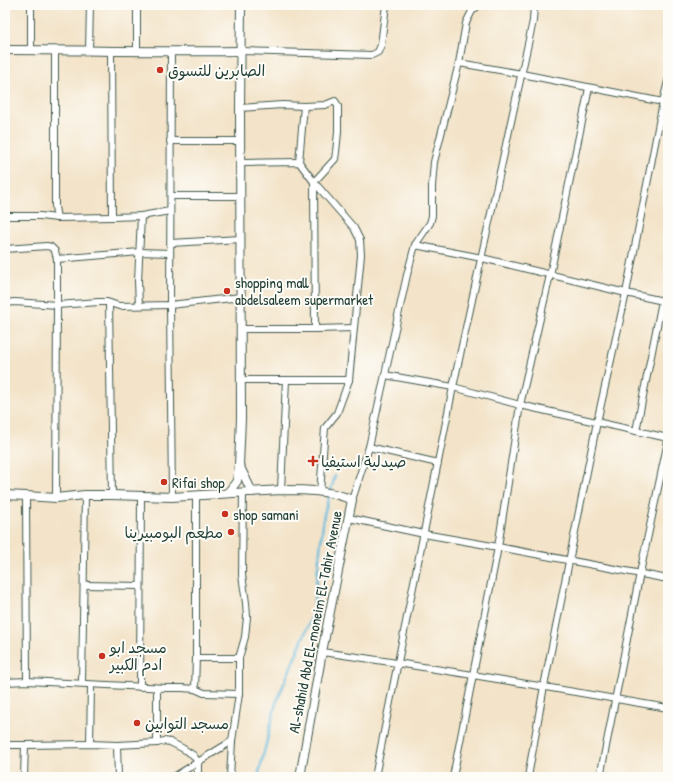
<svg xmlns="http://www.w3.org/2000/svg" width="673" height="782" font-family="'Patrick Hand','Playpen Sans Arabic',sans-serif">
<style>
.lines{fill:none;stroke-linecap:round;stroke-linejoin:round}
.stream{stroke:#5fb8dc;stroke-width:2.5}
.minor-casing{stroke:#3f564a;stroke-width:8}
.tertiary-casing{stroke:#3f564a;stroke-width:10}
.minor{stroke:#fff;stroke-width:6}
.tertiary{stroke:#fff;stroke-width:8}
.poi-dot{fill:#c8321e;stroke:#fdfcf7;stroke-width:1.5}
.labels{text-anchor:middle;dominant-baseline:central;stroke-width:4;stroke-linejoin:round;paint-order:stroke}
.poi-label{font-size:15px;fill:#1f3d34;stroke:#fdfcf7;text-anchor:start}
.street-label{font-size:15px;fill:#1f3d34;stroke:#fdfcf7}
</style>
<rect width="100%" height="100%" fill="#fdfcf7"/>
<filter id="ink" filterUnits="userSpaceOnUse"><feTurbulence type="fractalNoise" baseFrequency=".025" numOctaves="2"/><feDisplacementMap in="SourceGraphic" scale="8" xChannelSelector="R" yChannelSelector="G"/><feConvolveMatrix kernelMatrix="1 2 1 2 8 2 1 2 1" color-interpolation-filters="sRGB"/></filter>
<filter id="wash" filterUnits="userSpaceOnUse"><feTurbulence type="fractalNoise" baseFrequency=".012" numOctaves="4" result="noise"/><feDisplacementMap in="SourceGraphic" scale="16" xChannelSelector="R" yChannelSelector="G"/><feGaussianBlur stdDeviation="0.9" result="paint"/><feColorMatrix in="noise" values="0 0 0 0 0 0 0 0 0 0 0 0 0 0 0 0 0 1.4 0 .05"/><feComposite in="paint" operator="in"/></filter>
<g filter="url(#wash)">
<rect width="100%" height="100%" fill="#f3e3c8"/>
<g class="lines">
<path class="stream" d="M 258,777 L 276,703 L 313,614 L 324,514 L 335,476"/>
</g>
</g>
<g filter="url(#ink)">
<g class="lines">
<g class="minor-casing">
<g id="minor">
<path d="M 31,5 L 31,50"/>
<path d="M 55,50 L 55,207 L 57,218"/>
<path d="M 89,50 L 90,5"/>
<path d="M 111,50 L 112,217 L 141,216 L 170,211"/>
<path d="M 137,50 L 137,5"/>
<path d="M 171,51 L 170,305 L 172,497"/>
<path d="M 241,51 L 372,55 L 378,52 L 381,45 L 386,5"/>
<path d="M 459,63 L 522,74 L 668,103"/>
<path d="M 240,108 L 282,105 L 304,106 L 325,105 L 335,101 L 338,106 L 338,132 L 336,152 L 335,159 L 314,182 L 315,329"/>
<path d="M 170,141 L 240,141"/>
<path d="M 299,162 L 304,106"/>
<path d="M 240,163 L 299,162 L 314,182 L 354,228 L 360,240 L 361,255 L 349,380 L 337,413 L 325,428 L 320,492"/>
<path d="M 171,196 L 240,196"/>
<path d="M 5,216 L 40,216 L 57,218 L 112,217"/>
<path d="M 171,243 L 240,239"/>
<path d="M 415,245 L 482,258 L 626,293 L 668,302"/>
<path d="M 5,249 L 47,246 L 51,247 L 55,251 L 57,259 L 57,305 L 56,498"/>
<path d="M 57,259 L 140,252 L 170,253"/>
<path d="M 5,303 L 15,302 L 57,305 L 99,302 L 107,302 L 119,306 L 170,305 L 241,297"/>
<path d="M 109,303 L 112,495"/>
<path d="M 139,305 L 138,281 L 141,216"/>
<path d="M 240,329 L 315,329 L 354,328"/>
<path d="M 385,375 L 453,387 L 520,405 L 668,438"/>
<path d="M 240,380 L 349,380"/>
<path d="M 636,431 L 662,301"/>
<path d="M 369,447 L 438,463"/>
<path d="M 281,490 L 286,380"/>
<path d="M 26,496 L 27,681"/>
<path d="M 352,500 L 369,447 L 407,275 L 415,245 L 430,223 L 432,216 L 432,186 L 434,162 L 459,63 L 466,23 L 472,11 L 479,5"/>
<path d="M 349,518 L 424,534 L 498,547 L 668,579"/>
<path d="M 84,585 L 140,586"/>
<path d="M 322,652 C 438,668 553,688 668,708"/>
<path d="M 196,658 L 239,658"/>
<path d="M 5,682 L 27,681 L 167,688 L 182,688 L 195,689 L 196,658 L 196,495"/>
<path d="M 82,683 L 85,495"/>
<path d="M 140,687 L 141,496"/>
<path d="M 157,688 L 157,743"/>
<path d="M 195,689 L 204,693 L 239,694"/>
<path d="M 90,744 L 91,685"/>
<path d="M 5,745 L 25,745 L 90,744 L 117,745 L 157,743 L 164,741 L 170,742 L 182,748 L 193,755 L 198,762 L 232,741"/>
<path d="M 117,745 L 118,777"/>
<path d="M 24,777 L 25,745"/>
<path d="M 174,777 L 198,762"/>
<path d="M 198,777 L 198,762"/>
<path d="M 230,777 L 232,741 L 239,694 L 239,658 L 245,637 L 247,617 L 246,603 L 242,575 L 243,493"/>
<path d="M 375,777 L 453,387 L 533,21 L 534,5"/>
<path d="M 453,777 L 498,547 L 520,405 L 550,275 L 589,88"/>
<path d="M 528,777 L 544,686 L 597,422 L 626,293 L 663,102 L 668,81"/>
<path d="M 600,777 L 640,573 L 668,441"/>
</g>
</g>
<g class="tertiary-casing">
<g id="tertiary">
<path d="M 5,50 C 84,50 163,52 241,51"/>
<path d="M 239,465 L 252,492"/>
<path d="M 228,493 L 237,481 L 239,465 L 241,418 L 240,108 L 241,5"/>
<path d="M 5,495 L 26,496 L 56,498 L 85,495 L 112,495 L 172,497 L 281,490 C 305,490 330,490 352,500 L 322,652 L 300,777"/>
</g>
</g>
<use href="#minor" class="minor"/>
<use href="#tertiary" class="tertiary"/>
</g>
</g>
<g class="poi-dot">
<circle cx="160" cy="70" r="4"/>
<circle cx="227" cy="291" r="4"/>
<path d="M311 455h4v4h4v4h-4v4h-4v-4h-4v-4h4z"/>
<circle cx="164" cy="482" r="4"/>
<circle cx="225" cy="514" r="4"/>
<circle cx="231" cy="532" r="4"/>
<circle cx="102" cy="656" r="4"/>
<circle cx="137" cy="723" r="4"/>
</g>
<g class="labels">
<g class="poi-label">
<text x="168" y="70">الصابرين للتسوق</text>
<text x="235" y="282">shopping mall<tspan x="235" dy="17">abdelsaleem supermarket</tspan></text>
<text x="321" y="461">صيدلية استيفيا</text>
<text x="172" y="482">Rifai shop</text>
<text x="233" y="514">shop samani</text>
<text x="223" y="532" text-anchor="end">مطعم البومبيرينا</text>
<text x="110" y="647">مسجد ابو<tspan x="110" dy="17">ادم الكبير</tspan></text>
<text x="145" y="723">مسجد التوابين</text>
</g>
<g class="street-label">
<text transform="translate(315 622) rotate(-79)">Al-shahid Abd El-moneim El-Tahir Avenue</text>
</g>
</g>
<rect width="673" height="782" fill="none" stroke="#fdfcf7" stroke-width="20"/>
</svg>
